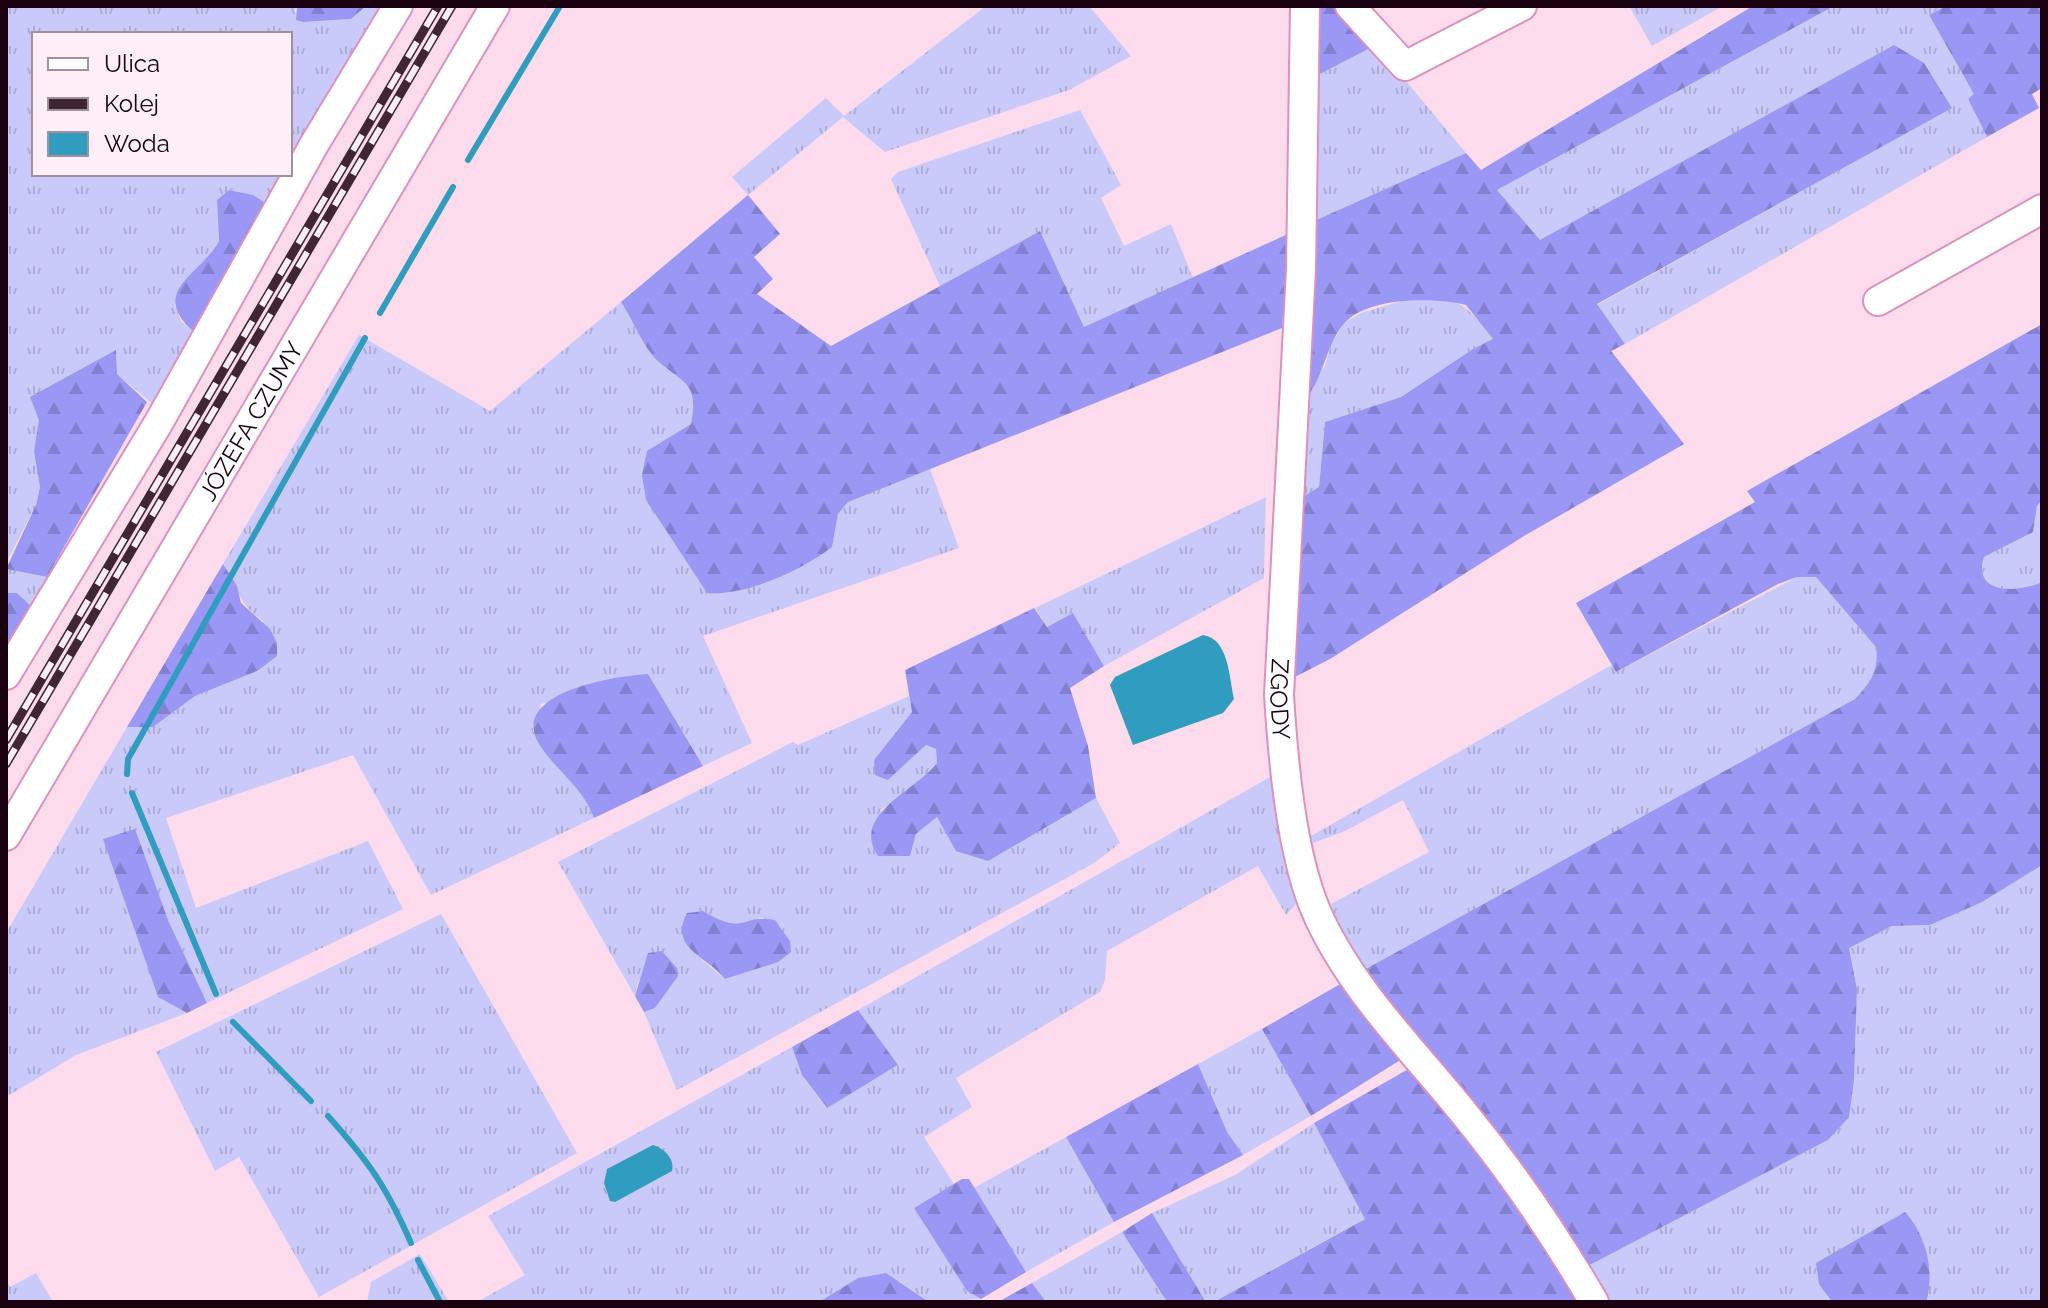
<svg xmlns="http://www.w3.org/2000/svg" width="2048" height="1308" font-family="Raleway,sans-serif">
<style>
.grass{fill:url(#grass-tufts);fill-rule:evenodd}
.forest{fill:url(#forest-firs)}
.water{fill:#309dc0}
.lines{fill:none;stroke-linecap:round;stroke-linejoin:round}
.stream{stroke:#309dc0;stroke-width:6}
.minor-casing{stroke:#dd91be;stroke-width:32}
.minor{stroke:#fff;stroke-width:28}
.rail-casing{stroke:#3f2535;stroke-width:9}
.rail{stroke:#feeef7;stroke-width:6;stroke-dasharray:18;stroke-linecap:butt}
.labels{text-anchor:middle;dominant-baseline:central;stroke-width:7;stroke-linejoin:round;paint-order:stroke}
.street-label{font-size:24px;fill:#1a0211;stroke:#feeef7}
</style>
<defs>
<pattern id="grass-tufts" width="24" height="20" patternUnits="userSpaceOnUse" patternTransform="scale(2)"><rect width="24" height="20" fill="#c9cafa"/><path d="M3 7l-1-3M5 7V3M7 7l1-3M15 17l-1-3M17 17v-4M19 17l1-3" fill="none" stroke="#acacd5"/></pattern>
<pattern id="forest-firs" width="22" height="20" patternUnits="userSpaceOnUse" patternTransform="scale(2)"><rect width="22" height="20" fill="#9a97f5"/><path d="M5 1l3.5 6h-7zM16 11l3.5 6h-7z" fill="#8480d1"/></pattern>
</defs>
<rect width="100%" height="100%" fill="#fcdbed"/>
<g class="grass">
<path d="M 6,6 L 297,6 L 294,11 L 303,22 L 351,19 L 366,6 L 386,6 L 290,165 L 290,34 L 34,34 L 34,174 L 285,174 L 269,205 L 253,195 L 229,190 L 217,200 L 219,241 L 175,305 L 181,321 L 195,333 L 160,410 L 117,374 L 116,351 L 39,420 L 35,451 L 40,487 L 36,505 L 6,563 Z"/>
<path d="M 986,6 L 1089,6 L 1131,56 L 1069,90 L 885,152 L 843,117 L 748,195 L 732,177 L 826,98 L 844,116 Z"/>
<path d="M 1629,6 L 1723,6 L 1652,46 Z"/>
<path d="M 1834,6 L 1946,6 L 1929,15 L 1975,95 L 1968,99 L 1987,137 L 1625,344 L 1597,305 L 1951,108 L 1894,45 L 1540,241 L 1497,190 Z"/>
<path d="M 1376,45 L 1466,153 L 1314,221 L 1314,77 Z"/>
<path d="M 1080,110 L 1121,185 L 1101,198 L 1124,246 L 1171,224 L 1193,278 L 1084,327 L 1040,231 L 940,286 L 891,179 L 898,172 Z"/>
<path d="M 1405,300 C 1457,297 1462,298 1494,340 L 1473,349 L 1401,397 L 1325,422 L 1319,488 L 1298,500 L 1304,393 L 1325,366 L 1331,345 L 1344,323 L 1361,313 Z"/>
<path d="M 621,302 C 633,320 643,348 659,362 C 685,384 699,382 691,424 C 660,441 638,463 646,500 L 707,593 C 744,597 803,570 832,547 L 838,514 L 848,502 L 929,466 L 959,548 L 703,636 L 752,743 L 703,766 L 648,674 L 541,704 L 533,731 L 588,801 L 594,818 L 431,895 L 353,755 L 166,818 L 196,908 L 368,841 L 403,909 L 207,1003 L 168,920 L 104,839 L 158,997 L 187,1013 L 76,1055 L 6,1097 L 6,933 L 127,727 L 153,727 L 195,696 L 257,671 L 263,621 C 239,605 238,588 223,564 L 359,335 L 490,411 Z"/>
<path d="M 1266,497 L 1264,578 L 1104,666 L 1073,613 L 1047,627 L 1035,608 Z"/>
<path d="M 2042,500 L 2042,582 C 2018,593 1972,595 1984,557 L 2033,532 L 2037,506 Z"/>
<path d="M 6,569 L 47,577 L 31,606 L 17,593 L 6,593 Z"/>
<path d="M 1797,577 L 1816,577 L 1876,647 C 1879,671 1871,682 1855,699 L 1364,970 L 1340,929 L 1331,904 L 1429,852 L 1403,800 L 1345,831 L 1313,843 L 1311,836 L 1613,664 L 1616,672 Z"/>
<path d="M 909,696 L 912,712 L 874,760 L 888,780 L 926,745 L 936,749 L 937,763 L 913,789 L 880,810 L 910,856 L 916,834 L 937,817 L 988,860 L 1096,798 L 1120,843 L 1094,863 L 677,1090 L 644,1012 L 655,1008 L 677,968 L 662,951 L 638,982 L 635,996 L 558,862 L 793,742 L 798,745 ZM 703,911 C 726,924 737,928 763,917 L 777,962 L 725,979 L 695,954 Z"/>
<path d="M 1272,776 L 1300,900 L 1286,915 L 1258,866 L 1107,951 L 1105,980 L 1100,992 L 956,1078 L 972,1107 L 924,1137 L 954,1184 L 914,1208 L 967,1291 L 981,1299 L 929,1302 L 899,1281 L 858,1278 L 819,1302 L 477,1302 L 525,1275 L 488,1216 L 792,1047 L 802,1075 L 826,1108 L 897,1066 L 858,1010 Z"/>
<path d="M 2042,865 L 2042,1302 L 1924,1302 L 1929,1295 L 1827,1296 L 1832,1302 L 1603,1302 L 1586,1267 L 1828,1140 L 1854,1080 L 1857,989 L 1849,948 L 1892,926 L 1930,925 L 1983,901 Z"/>
<path d="M 441,914 L 577,1153 L 319,1297 L 239,1157 L 215,1171 L 156,1052 Z"/>
<path d="M 1262,1029 L 1311,1116 L 1243,1155 L 1227,1133 L 1198,1064 Z"/>
<path d="M 1314,1123 L 1366,1218 L 1214,1302 L 1206,1302 L 1152,1213 L 1235,1175 Z"/>
<path d="M 1066,1137 L 1114,1222 L 1026,1272 L 974,1188 Z"/>
<path d="M 1122,1232 L 1167,1302 L 1046,1302 L 1032,1283 Z"/>
<path d="M 420,1254 L 449,1302 L 367,1302 L 371,1282 Z"/>
<path d="M 36,1273 L 53,1302 L 6,1302 L 6,1281 L 10,1287 Z"/>
</g>
<g class="forest">
<path d="M 297,6 L 366,6 L 351,19 L 303,22 L 296,20 Z"/>
<path d="M 1315,6 L 1342,6 L 1376,45 L 1314,77 Z"/>
<path d="M 1753,6 L 1834,6 L 1497,190 L 1540,240 L 1894,45 L 1924,63 L 1952,108 L 1597,304 L 1625,344 L 1611,351 L 1684,444 L 1524,536 L 1330,659 L 1285,682 L 1298,500 L 1319,487 L 1325,422 L 1401,397 L 1473,349 L 1493,339 L 1466,305 C 1435,297 1364,296 1342,326 C 1327,346 1324,372 1310,393 L 1304,393 L 1314,221 L 1466,153 L 1481,170 Z"/>
<path d="M 1946,6 L 2042,6 L 2042,88 L 2032,94 L 2039,108 L 1987,137 L 1968,99 L 1974,94 L 1929,15 Z"/>
<path d="M 229,190 L 253,195 L 269,205 L 195,333 C 147,291 200,276 219,241 L 217,200 Z"/>
<path d="M 748,195 L 780,234 L 754,257 L 773,279 L 757,294 L 831,346 L 1040,231 L 1084,327 L 1290,233 L 1282,328 L 848,502 L 838,514 L 832,547 C 803,570 744,597 707,593 L 646,500 L 642,475 L 647,451 L 691,424 C 699,382 684,384 659,362 C 643,348 633,320 621,302 Z"/>
<path d="M 2042,324 L 2042,500 L 2037,506 L 2033,532 L 1984,557 C 1972,595 2018,593 2042,582 L 2042,865 L 1982,902 L 1930,925 L 1892,926 L 1849,948 L 1857,989 L 1854,1080 L 1849,1117 L 1828,1140 L 1586,1267 L 1506,1142 L 1364,970 L 1855,699 C 1871,682 1879,671 1876,647 L 1816,577 L 1797,577 L 1778,584 L 1616,672 L 1576,603 L 1755,502 L 1747,491 Z"/>
<path d="M 116,350 L 117,374 L 147,402 L 47,577 L 6,569 L 36,505 L 40,487 L 34,451 L 39,420 L 30,397 Z"/>
<path d="M 223,564 L 237,586 L 241,603 L 270,629 L 277,643 L 277,656 L 257,671 L 195,696 L 153,727 L 127,727 Z"/>
<path d="M 6,593 L 17,593 L 31,606 L 6,646 Z"/>
<path d="M 1034,608 L 1047,627 L 1073,613 L 1104,666 L 1070,688 L 1088,746 L 1096,798 L 988,861 L 956,851 L 937,817 L 916,834 L 910,856 L 878,856 C 850,814 916,791 937,763 L 936,749 L 926,745 L 888,780 L 875,775 L 874,760 L 912,712 L 905,670 Z"/>
<path d="M 648,674 L 703,766 L 594,818 C 583,787 556,771 539,744 C 508,692 616,676 648,674 Z"/>
<path d="M 135,829 L 168,920 L 207,1003 L 187,1013 L 158,997 L 103,839 Z"/>
<path d="M 703,911 C 747,937 740,913 775,920 L 790,941 L 791,952 L 778,962 L 725,979 C 707,956 668,948 687,913 Z"/>
<path d="M 662,951 L 677,968 L 678,976 L 655,1008 L 644,1012 L 635,996 L 648,953 Z"/>
<path d="M 1342,983 L 1405,1057 L 1311,1116 L 1262,1029 Z"/>
<path d="M 858,1010 L 898,1065 L 827,1108 L 802,1075 L 792,1047 Z"/>
<path d="M 1198,1064 L 1227,1132 L 1243,1155 L 1114,1222 L 1066,1137 Z"/>
<path d="M 1412,1067 L 1484,1153 L 1578,1302 L 1214,1302 L 1365,1219 L 1314,1123 Z"/>
<path d="M 962,1179 L 969,1179 L 1026,1272 L 981,1299 L 967,1291 L 914,1208 Z"/>
<path d="M 1905,1212 C 1926,1235 1934,1269 1927,1300 L 1832,1302 L 1819,1284 L 1816,1263 Z"/>
<path d="M 1152,1213 L 1206,1302 L 1167,1302 L 1122,1232 Z"/>
<path d="M 886,1273 L 929,1302 L 819,1302 L 858,1278 Z"/>
<path d="M 1032,1283 L 1046,1302 L 998,1302 Z"/>
</g>
<g class="water">
<path d="M 1203,635 C 1229,639 1229,677 1234,699 L 1223,713 L 1133,745 L 1110,685 L 1115,677 Z"/>
<path d="M 653,1145 C 664,1148 675,1159 672,1171 L 615,1202 L 610,1201 L 604,1183 L 607,1169 Z"/>
</g>
<g class="lines">
<g class="stream">
<path d="M 468,160 L 560,6"/>
<path d="M 380,313 L 453,187"/>
<path d="M 127,774 L 128,759 L 365,338"/>
<path d="M 132,793 L 216,994"/>
<path d="M 233,1022 L 311,1101"/>
<path d="M 328,1116 C 369,1162 386,1186 411,1243"/>
<path d="M 418,1260 L 440,1302"/>
</g>
<g class="minor-casing">
<g id="minor">
<path id="s1" d="M 1305,6 L 1301,269 L 1279,695 C 1283,759 1291,852 1316,911 C 1349,987 1412,1049 1463,1112 C 1512,1172 1555,1235 1594,1302"/>
<path d="M 1350,6 L 1405,66 L 1522,6"/>
<path d="M 1878,301 L 2042,209"/>
<path d="M 6,675 L 159,422 L 315,143 L 398,6"/>
<path id="s2" d="M 6,836 L 495,6"/>
</g>
</g>
<use href="#minor" class="minor"/>
<g class="rail-casing">
<g id="rail">
<path d="M 6,740 L 438,6"/>
<path d="M 6,764 L 452,6"/>
</g>
</g>
<use href="#rail" class="rail"/>
</g>
<g class="labels">
<g class="street-label">
<text stroke="none"><textPath href="#s2" startOffset="482">JÓZEFA CZUMY</textPath></text>
<text stroke="none"><textPath href="#s1" startOffset="694">ZGODY</textPath></text>
</g>
</g>
<rect width="2048" height="1308" fill="none" stroke="#1a0211" stroke-width="16"/>
<rect x="32" y="32" width="260" height="144" fill="#feeef7" stroke="#a3909b" stroke-width="2"/>
<rect x="48" y="58" width="40" height="12" fill="#ffffff" stroke="#a3909b" stroke-width="2"/>
<text x="104" y="72" font-size="24" fill="#1a0211">Ulica</text>
<rect x="48" y="98" width="40" height="12" fill="#3f2535" stroke="#a3909b" stroke-width="2"/>
<text x="104" y="112" font-size="24" fill="#1a0211">Kolej</text>
<rect x="48" y="132" width="40" height="24" fill="#309dc0" stroke="#a3909b" stroke-width="2"/>
<text x="104" y="152" font-size="24" fill="#1a0211">Woda</text>
</svg>
